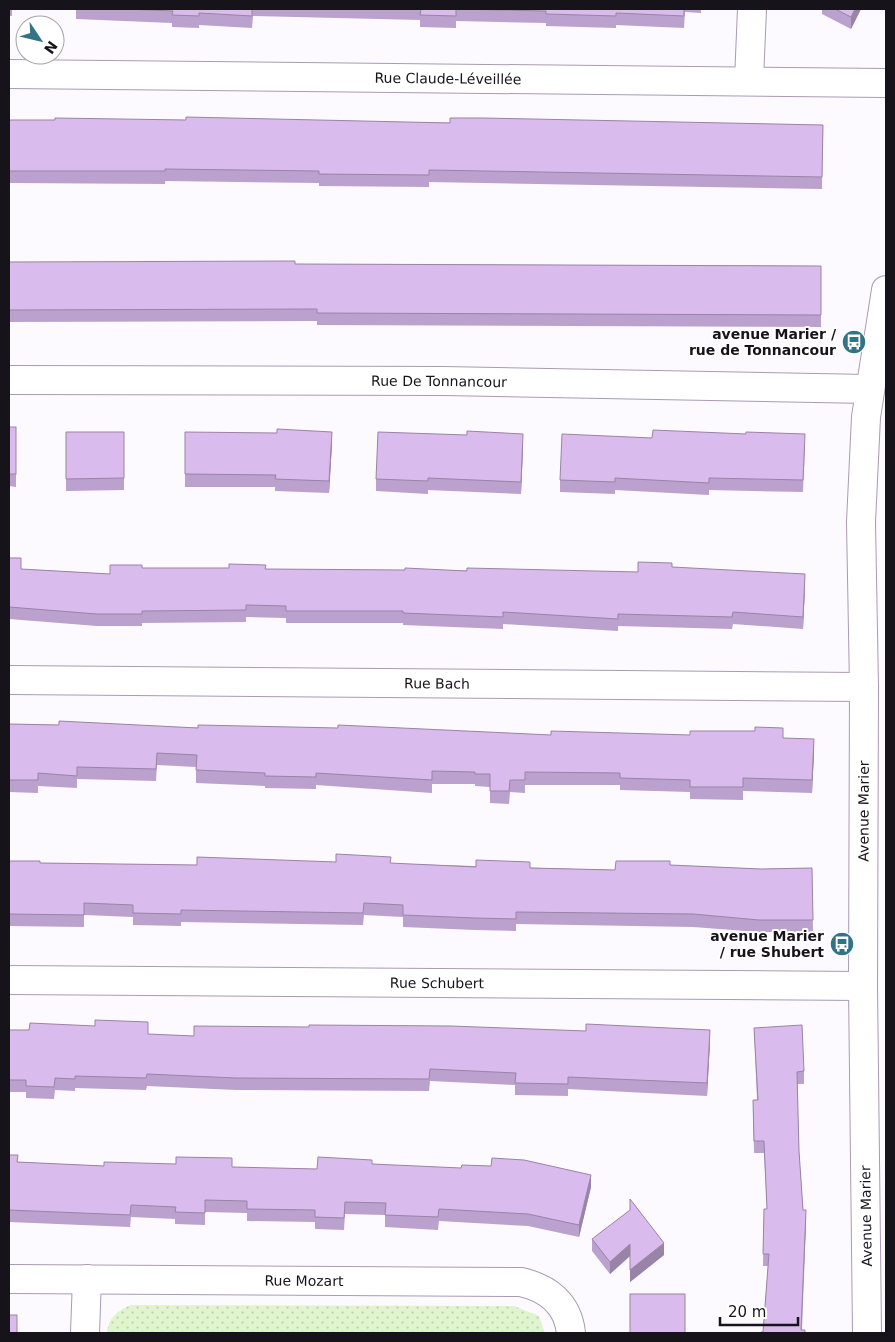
<svg xmlns="http://www.w3.org/2000/svg" width="895" height="1342" font-family="'DejaVu Sans',sans-serif">
<style>
.green{fill:url(#green-dots)}
.lines{fill:none;stroke-linecap:round;stroke-linejoin:round}
.minor-casing{stroke:#a89bb2;stroke-width:30}
.minor{stroke:#fff;stroke-width:28}
.wall{fill:#bba1cd}
.shaded-wall{fill:#9983a7}
.building{fill:#dabbee;stroke:#9983a7}
.labels{text-anchor:middle;dominant-baseline:central;stroke-width:4;stroke-linejoin:round;paint-order:stroke}
.street-label{font-size:14px;fill:#17131b;stroke:#fff}
.poi-label{font-size:14px;font-weight:bold;fill:#17131b;stroke:#fff;text-anchor:end}
</style>
<defs>
<pattern id="green-dots" width="8" height="8" patternUnits="userSpaceOnUse" patternTransform="scale(1.25)"><rect width="8" height="8" fill="#e0f4cd"/><path d="M2 2h.1M6 6h.1" fill="none" stroke="#bfd0af" stroke-width="1.8" stroke-linecap="round"/></pattern>
</defs>
<rect width="100%" height="100%" fill="#fdfaff"/>
<path class="green" d="M 131,1305 L 514,1306 L 539,1316 L 545,1333 L 107,1333 C 108,1318 118,1310 131,1305 Z"/>
<g class="lines">
<g class="minor-casing">
<g id="minor">
<path id="s1" d="M 9,74 L 886,83"/>
<path d="M 749,80 L 752,9"/>
<path id="s2" d="M 9,380 L 444,381 L 869,389"/>
<path id="s3" d="M 9,680 L 864,687"/>
<path id="s4" d="M 9,980 L 863,986"/>
<path id="s5" d="M 9,1279 L 521,1282 C 548,1288 568,1304 571,1333"/>
<path d="M 85,1333 L 87,1279"/>
<path id="s6" d="M 867,1333 L 863,986 L 864,687 L 861,522 L 866,417 L 886,290"/>
</g>
</g>
<use href="#minor" class="minor"/>
</g>
<g class="wall">
<rect x="9" y="9" width="3" height="7"/>
<path d="M 76,9 L 701,9 L 701,13 L 685,12 L 684,28 L 616,25 L 616,28 L 546,26 L 546,23 L 456,21 L 456,28 L 420,27 L 420,20 L 253,16 L 252,28 L 199,25 L 199,28 L 172,27 L 172,23 L 76,19 Z"/>
<path d="M 822,9 L 861,9 L 851,29 L 822,14 Z"/>
<path d="M 9,120 L 823,125 L 822,189 L 429,182 L 429,187 L 319,186 L 319,183 L 165,181 L 165,184 L 9,183 Z"/>
<path d="M 9,262 L 295,264 L 821,266 L 821,327 L 317,325 L 317,321 L 9,322 Z"/>
<path d="M 9,427 L 16,427 L 16,487 L 9,486 Z"/>
<path d="M 66,432 L 124,432 L 124,490 L 66,491 Z"/>
<path d="M 185,432 L 332,444 L 329,493 L 275,491 L 275,487 L 185,487 Z"/>
<path d="M 523,446 L 521,494 L 428,490 L 428,494 L 376,491 L 376,479 Z"/>
<path d="M 805,446 L 803,492 L 709,490 L 709,495 L 615,490 L 615,494 L 560,492 L 560,480 Z"/>
<path d="M 9,558 L 21,569 L 110,574 L 142,568 L 638,572 L 672,567 L 805,586 L 803,629 L 733,624 L 732,629 L 618,626 L 618,631 L 503,624 L 503,629 L 403,625 L 403,623 L 286,623 L 286,618 L 246,617 L 246,622 L 142,623 L 142,626 L 97,626 L 9,619 Z"/>
<path d="M 9,724 L 551,735 L 783,738 L 814,752 L 812,793 L 743,791 L 743,800 L 690,799 L 690,792 L 620,790 L 620,785 L 525,785 L 525,793 L 510,792 L 509,804 L 490,803 L 490,787 L 475,786 L 475,784 L 432,784 L 432,793 L 316,785 L 316,789 L 265,788 L 265,786 L 196,783 L 196,767 L 157,765 L 156,781 L 77,779 L 77,788 L 38,786 L 38,793 L 9,792 Z"/>
<path d="M 9,861 L 40,863 L 197,865 L 336,862 L 615,870 L 670,865 L 761,869 L 812,868 L 813,932 L 759,932 L 693,927 L 516,924 L 516,931 L 475,930 L 403,927 L 403,917 L 364,915 L 363,925 L 181,922 L 181,926 L 133,925 L 133,917 L 84,915 L 84,927 L 9,926 Z"/>
<path d="M 754,1028 L 804,1071 L 804,1084 L 797,1084 L 799,1151 L 803,1210 L 806,1222 L 802,1330 L 763,1332 L 768,1266 L 763,1266 L 764,1209 L 767,1209 L 764,1153 L 754,1153 L 753,1112 L 757,1100 Z"/>
<path d="M 9,1030 L 194,1036 L 710,1042 L 707,1096 L 568,1089 L 568,1096 L 515,1095 L 515,1085 L 430,1081 L 429,1091 L 236,1090 L 147,1086 L 146,1090 L 75,1088 L 75,1091 L 55,1090 L 54,1099 L 26,1098 L 26,1092 L 9,1092 Z"/>
<path d="M 9,1155 L 18,1162 L 104,1166 L 317,1169 L 372,1164 L 591,1187 L 579,1237 L 528,1226 L 439,1221 L 438,1230 L 385,1227 L 385,1215 L 345,1214 L 344,1230 L 315,1229 L 315,1222 L 247,1221 L 247,1213 L 205,1212 L 205,1225 L 175,1224 L 175,1219 L 131,1217 L 130,1227 L 9,1222 Z"/>
<path d="M 592,1239 L 664,1255 L 630,1282 L 630,1256 L 610,1274 L 592,1251 Z"/>
</g>
<g class="shaded-wall">
<path d="M 855,9 L 861,9 L 851,29 L 851,17 Z"/>
<path d="M 332,432 L 332,444 L 329,493 L 329,481 Z"/>
<path d="M 523,434 L 523,446 L 521,494 L 521,482 Z"/>
<path d="M 805,574 L 805,586 L 803,629 L 803,617 Z"/>
<path d="M 814,739 L 814,752 L 812,793 L 812,780 Z"/>
<path d="M 710,1030 L 710,1042 L 707,1096 L 707,1083 Z"/>
<path d="M 591,1175 L 591,1187 L 579,1237 L 579,1225 Z"/>
<path d="M 806,1210 L 806,1222 L 801,1333 Z"/>
<path d="M 664,1243 L 664,1255 L 630,1282 L 630,1270 Z"/>
<path d="M 630,1244 L 630,1256 L 610,1274 L 610,1262 Z"/>
</g>
<g class="building">
<path d="M 124,9 L 252,9 L 252,16 L 199,13 L 199,16 L 172,15 L 173,11 Z"/>
<path d="M 421,9 L 684,9 L 684,16 L 616,13 L 616,16 L 546,14 L 546,11 L 456,9 L 456,16 L 420,15 Z"/>
<path d="M 835,9 L 855,9 L 851,17 Z"/>
<path d="M 186,117 L 450,123 L 450,118 L 483,118 L 823,125 L 822,177 L 429,170 L 429,175 L 319,174 L 319,171 L 165,169 L 165,171 L 9,171 L 9,120 L 55,120 L 55,118 L 186,120 Z"/>
<path d="M 295,261 L 295,264 L 821,266 L 821,315 L 317,313 L 317,309 L 9,310 L 9,262 Z"/>
<rect x="9" y="427" width="7" height="47"/>
<path d="M 277,429 L 332,432 L 329,481 L 275,479 L 276,475 L 185,474 L 185,432 L 277,433 Z"/>
<path d="M 653,430 L 746,434 L 746,432 L 805,434 L 803,480 L 709,478 L 709,483 L 615,478 L 615,482 L 560,480 L 562,434 L 652,438 Z"/>
<path d="M 467,431 L 523,434 L 521,482 L 428,478 L 428,481 L 376,479 L 378,432 L 467,435 Z"/>
<path d="M 66,432 L 124,432 L 124,478 L 66,479 Z"/>
<path d="M 9,558 L 21,558 L 21,569 L 110,574 L 110,565 L 142,565 L 142,568 L 229,568 L 229,564 L 266,565 L 265,569 L 405,570 L 405,568 L 467,571 L 467,568 L 638,572 L 638,562 L 672,563 L 672,567 L 805,574 L 803,617 L 733,612 L 732,617 L 618,614 L 618,619 L 503,612 L 503,617 L 403,613 L 403,611 L 286,611 L 286,606 L 246,605 L 246,610 L 142,611 L 142,614 L 97,614 L 9,607 Z"/>
<path d="M 59,721 L 198,728 L 198,725 L 338,728 L 338,725 L 551,735 L 551,731 L 690,735 L 690,731 L 755,731 L 755,727 L 783,728 L 783,738 L 814,739 L 812,780 L 743,778 L 743,787 L 690,787 L 690,780 L 620,778 L 620,773 L 525,772 L 525,780 L 510,780 L 509,791 L 490,791 L 490,774 L 475,774 L 475,772 L 432,771 L 432,780 L 316,773 L 316,777 L 265,776 L 265,773 L 196,770 L 197,755 L 157,753 L 156,769 L 77,767 L 77,776 L 38,773 L 38,780 L 9,780 L 9,724 L 59,725 Z"/>
<path d="M 336,854 L 391,857 L 390,863 L 476,867 L 476,860 L 530,862 L 530,868 L 615,870 L 616,861 L 670,861 L 670,865 L 761,869 L 812,868 L 813,920 L 759,920 L 693,914 L 516,912 L 516,919 L 475,918 L 403,915 L 403,905 L 364,903 L 363,913 L 181,910 L 181,914 L 133,913 L 133,905 L 84,903 L 84,915 L 9,914 L 9,861 L 40,861 L 40,863 L 197,865 L 197,857 L 336,862 Z"/>
<path d="M 95,1020 L 148,1022 L 148,1034 L 194,1036 L 194,1026 L 309,1027 L 309,1025 L 451,1026 L 586,1031 L 586,1024 L 710,1030 L 707,1083 L 568,1077 L 568,1084 L 515,1083 L 516,1073 L 430,1069 L 429,1079 L 236,1078 L 147,1074 L 146,1078 L 75,1076 L 75,1079 L 55,1078 L 54,1087 L 26,1086 L 26,1080 L 9,1080 L 9,1030 L 29,1030 L 30,1023 L 95,1026 Z"/>
<path d="M 802,1025 L 804,1071 L 797,1072 L 799,1151 L 803,1210 L 806,1210 L 801,1330 L 805,1330 L 805,1333 L 761,1333 L 761,1332 L 763,1332 L 769,1254 L 763,1254 L 764,1209 L 767,1209 L 764,1141 L 754,1141 L 753,1100 L 758,1100 L 754,1028 Z"/>
<path d="M 9,1155 L 18,1155 L 17,1162 L 104,1166 L 104,1162 L 176,1164 L 176,1157 L 232,1158 L 232,1167 L 317,1169 L 318,1157 L 372,1160 L 372,1164 L 461,1168 L 462,1165 L 491,1166 L 492,1158 L 524,1160 L 591,1175 L 579,1225 L 528,1214 L 439,1209 L 438,1217 L 385,1215 L 386,1203 L 345,1202 L 344,1218 L 315,1217 L 315,1210 L 247,1209 L 247,1201 L 205,1200 L 205,1213 L 175,1212 L 176,1207 L 131,1205 L 130,1215 L 9,1210 Z"/>
<path d="M 630,1199 L 664,1243 L 630,1270 L 630,1244 L 610,1262 L 592,1239 L 630,1210 Z"/>
<rect x="630" y="1294" width="55" height="39"/>
<rect x="9" y="1315" width="8" height="18"/>
</g>
<defs>
<g id="bus-disc" transform="scale(1.25)"><circle r="9.5" fill="#327486" stroke="#fff"/><path d="M-5-6H5V4H4V6H2V4H-2V6H-4V4H-5ZM-3.5-4V0h7V-4ZM-3.5 1.2v1.5H-2V1.2ZM2 1.2v1.5H3.5V1.2Z" fill="#fff"/></g>
</defs>
<g fill-rule="evenodd">
<use href="#bus-disc" x="854" y="342"/>
<use href="#bus-disc" x="842" y="944"/>
</g>
<g class="labels">
<g class="street-label">
<text stroke="none"><textPath href="#s1" startOffset="439">Rue Claude-Léveillée</textPath></text>
<text stroke="none"><textPath href="#s2" startOffset="430">Rue De Tonnancour</textPath></text>
<text stroke="none"><textPath href="#s3" startOffset="428">Rue Bach</textPath></text>
<text stroke="none"><textPath href="#s6" startOffset="522">Avenue Marier</textPath></text>
<text stroke="none"><textPath href="#s4" startOffset="428">Rue Schubert</textPath></text>
<text transform="translate(866 1216) rotate(-91)">Avenue Marier</text>
<text stroke="none"><textPath href="#s5" startOffset="295">Rue Mozart</textPath></text>
</g>
<g class="poi-label">
<text x="836" y="334">avenue Marier /<tspan x="836" dy="16">rue de Tonnancour</tspan></text>
<text x="824" y="936">avenue Marier<tspan x="824" dy="16">/ rue Shubert</tspan></text>
</g>
</g>
<rect width="895" height="1342" fill="none" stroke="#17131b" stroke-width="20"/>
<g transform="translate(40 40) rotate(125)"><circle r="24" fill="#ffffff" stroke="#a2a1a4"/>
<path d="M0-4L9 19L0 12L-9 19Z" fill="#327486"/>
<text y="-8" font-size="14" font-weight="bold" text-anchor="middle" fill="#17131b">N</text>
</g>
<path d="M720 1317v8h78v-8" fill="none" stroke="#17131b" stroke-width="2.5"/>
<text x="728" y="1317" font-size="15" fill="#17131b" stroke="#ffffff" stroke-width="4" paint-order="stroke">20 m</text>
</svg>
